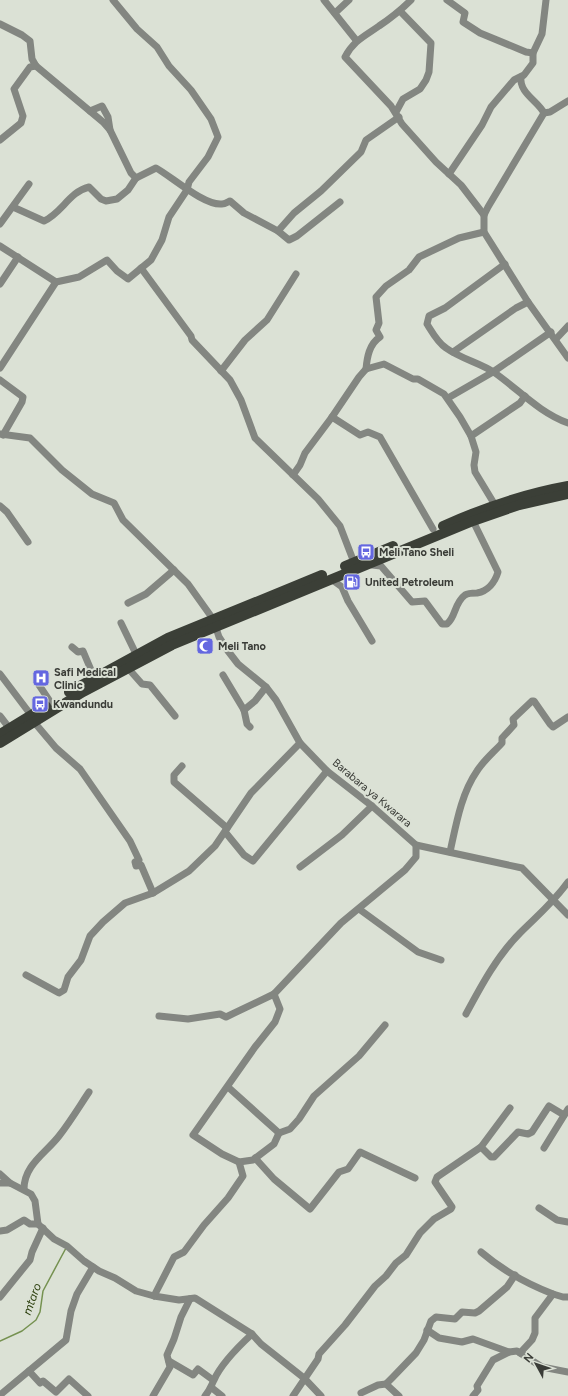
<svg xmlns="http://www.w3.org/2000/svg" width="568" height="1396" font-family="Figtree,sans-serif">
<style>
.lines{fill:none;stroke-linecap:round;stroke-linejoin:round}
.stream{stroke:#759150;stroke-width:1.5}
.minor{stroke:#838681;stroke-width:7}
.primary{stroke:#3b3f37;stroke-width:10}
.labels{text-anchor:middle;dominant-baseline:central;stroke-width:4;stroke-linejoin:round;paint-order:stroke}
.poi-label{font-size:11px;font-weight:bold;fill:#3a3c37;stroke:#dbe1d5;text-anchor:start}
.street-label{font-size:11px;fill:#3a3c37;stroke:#dbe1d5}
.water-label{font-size:12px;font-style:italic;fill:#2d400f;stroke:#dbe1d5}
</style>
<rect width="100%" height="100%" fill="#dbe1d5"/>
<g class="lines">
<path class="stream" d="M 0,1341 L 22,1331 L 36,1320 L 40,1312 L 43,1291 L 66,1248"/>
<g class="minor">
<path d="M 324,0 L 356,40"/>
<path d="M 411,0 C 401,10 391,18 379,26 C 365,36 353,41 345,57 L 391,106 L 402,124 L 436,162 L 461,185 L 484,215"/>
<path d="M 447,0 L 465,13 L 463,22 L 480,33 L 526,52 L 533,53"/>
<path d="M 335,13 L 349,0"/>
<path d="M 0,24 L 22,35 L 30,41 L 32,59 L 36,66 L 103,122 L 110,130 L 131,173 L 136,178 L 156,168 C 171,176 204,206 222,204 C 225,204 228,202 230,201 L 244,213 L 278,231 L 289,240 L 297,236 L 340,202"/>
<path d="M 521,77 C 519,93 538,101 544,113"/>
<path d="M 568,101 L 550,112 L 544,113 L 488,207 L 484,215 L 484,232 L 528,302 L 568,358"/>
<path d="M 90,111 L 102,106 L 108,117 L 110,130"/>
<path d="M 396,112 L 403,99 L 420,89 L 426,80 L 429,72 L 431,43 L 400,11"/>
<path d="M 0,140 L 21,123 L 23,116 L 14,89 L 30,67 L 36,66"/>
<path d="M 449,174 L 482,125 L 491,107 L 514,80 L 524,75 L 533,63 L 533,53 L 542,34 L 546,0"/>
<path d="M 13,207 L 44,221 C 62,213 69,192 89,187 L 101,199 L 106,201 L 117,199 L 128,190 L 136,178"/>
<path d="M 0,224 L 29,184"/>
<path d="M 278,231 L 294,213 L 321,191 L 361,152 L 366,140 L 399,117"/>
<path d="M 0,246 L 56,282"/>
<path d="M 505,264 L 445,308 L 429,316 L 427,324 C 432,332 438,343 446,348 C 461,359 481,363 495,373 C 519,390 540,413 568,423"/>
<path d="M 141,268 L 191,336 L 192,340 L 230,380 L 241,400 L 255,438 L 318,499 L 340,526 L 355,565"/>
<path d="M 0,284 L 18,257"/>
<path d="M 556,339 L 568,326"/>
<path d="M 453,352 L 516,308 L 528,302"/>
<path d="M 0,368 L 56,282 L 79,277 L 107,260 L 117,271 L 128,279 L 151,260 L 162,240 L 169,217 L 187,190 L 189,182 L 208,157 L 218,137 L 211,119 L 191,90 L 169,66 L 157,47 L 137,29 L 113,0"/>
<path d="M 366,369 C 367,358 369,344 380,337 L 376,330 L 379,323 L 376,297 L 386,286 L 409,270 L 419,257 L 459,238 L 484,232"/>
<path d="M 221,371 L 245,340 L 267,320 L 296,274"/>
<path d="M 0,380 L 23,397 L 22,402 L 3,435"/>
<path d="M 448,398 L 493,372 L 551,332"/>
<path d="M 332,417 L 360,435 L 368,432 L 380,437 L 433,529"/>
<path d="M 0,434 L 30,438 L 62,470 L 92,494 L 114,503 L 123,520 L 188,584 L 213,619 L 219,637 L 228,651 L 238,664 L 266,687 L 276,700 L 300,743 L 327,771 L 372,806 L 416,845 L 522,868 L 568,915"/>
<path d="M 471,436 L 520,403 L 525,396"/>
<path d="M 293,475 L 300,465 L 305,453 L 332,417 L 359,377 L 366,369 L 384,364 L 413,379 L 418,379 L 444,394 L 460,417 L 471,436 L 476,452 L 474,465 L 475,472 L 495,505"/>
<path d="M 0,506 L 7,512 L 28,542"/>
<path d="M 372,565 L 381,566 L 412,602 L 425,601 L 442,624 L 447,624 C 456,617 454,603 465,595 C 468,593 473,593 477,593 C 488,591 495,582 498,572 L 473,521"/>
<path d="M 331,579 L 342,587 L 348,601 L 372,641"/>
<path d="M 128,603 L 146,594 L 174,570"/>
<path d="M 121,623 L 136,654"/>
<path d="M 72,647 L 78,652 L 83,651 L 94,677"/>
<path d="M 127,667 L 142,684 L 150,685 L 175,716"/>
<path d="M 0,674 L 31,715 L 34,722 L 56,748 L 80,769 L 130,841 L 139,860 L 135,862 L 136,866 L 141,865 L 153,893"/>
<path d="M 223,675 L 244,710 L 247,724 L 250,727"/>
<path d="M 39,685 L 51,703"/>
<path d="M 244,710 L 255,701 L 266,687"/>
<path d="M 0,716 L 10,729"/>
<path d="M 182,766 L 174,775 L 174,782 L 227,828"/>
<path d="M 226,833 L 244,855 L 253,861 L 327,771"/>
<path d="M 450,852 C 456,825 461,794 477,771 C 484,760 494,752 502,743 L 502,738 L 514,725 L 513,719 L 532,701 L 534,701 L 550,724 L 553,727 L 568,717"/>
<path d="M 300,867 L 342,835 L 372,806"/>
<path d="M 359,909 L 418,952 L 441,960"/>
<path d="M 26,975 L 59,993 L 64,990 L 68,977 L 81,960 L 90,936 L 103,922 L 125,903 L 153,893 L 189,871 L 215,846 L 251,793 L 300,743"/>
<path d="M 466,1014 C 481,986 497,956 520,933 C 538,915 553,903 568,882"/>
<path d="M 159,1016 L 188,1019 L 220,1014 L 226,1017 L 274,994"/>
<path d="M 228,1087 L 279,1133 L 290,1129 L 299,1119 L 314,1096 L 359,1056 L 385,1025"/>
<path d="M 279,1133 L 274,1144 L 253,1160 L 239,1162 L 222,1154 L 193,1135 L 255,1047 L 275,1022 L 280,1009 L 274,994 L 341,923 L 405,870 L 416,857 L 416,845"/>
<path d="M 481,1147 L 510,1108"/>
<path d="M 544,1148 L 568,1109"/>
<path d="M 255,1158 L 274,1179 L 310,1209 L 339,1172 L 348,1169 L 360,1152 L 415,1178"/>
<path d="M 0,1174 L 10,1183"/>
<path d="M 0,1183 L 10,1183 L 31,1194 L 35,1201 L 38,1224 L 54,1239 L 67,1246 L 84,1261 L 99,1271 L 115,1278 L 136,1291 L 154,1296 L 179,1300 L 195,1298 L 252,1334 L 261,1344 L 304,1378 L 321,1396"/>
<path d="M 24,1189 C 24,1165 46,1153 59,1136 C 70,1122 79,1107 89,1092"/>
<path d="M 539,1208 L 557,1220 L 568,1222"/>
<path d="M 0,1231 L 7,1230 L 24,1220 L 30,1224 L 38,1224"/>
<path d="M 481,1252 C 501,1269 527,1284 553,1294"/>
<path d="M 154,1296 L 174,1257 L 184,1252 L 204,1225 L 228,1198 L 243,1176 L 239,1162"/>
<path d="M 0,1297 L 30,1260 L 32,1252 L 43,1228"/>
<path d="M 427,1330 L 439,1338 L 462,1342 L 473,1339 L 509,1352"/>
<path d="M 520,1353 L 532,1340 L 535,1333 L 535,1318 L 553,1294 L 563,1297 L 568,1297"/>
<path d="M 169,1361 L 193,1375 L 198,1369 L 213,1380"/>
<path d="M 29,1371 L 40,1383 L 43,1381 L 56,1392 L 69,1379 L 88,1396"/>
<path d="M 386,1384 L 399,1396"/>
<path d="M 212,1388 L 222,1396"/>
<path d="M 361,1393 L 378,1385 L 386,1384 L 393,1377 L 416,1353 L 424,1340 L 431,1321 L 436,1317 L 455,1319 L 462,1312 L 475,1313 L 479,1311 L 507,1287 L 515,1275"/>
<path d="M 0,1395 L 66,1340 L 71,1311 L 77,1294 L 93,1267"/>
<path d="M 153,1396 L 170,1367 L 167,1355 L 174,1339 L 181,1317 L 190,1299"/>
<path d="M 205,1396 C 210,1390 211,1386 214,1380 C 221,1364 239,1346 252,1334"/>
<path d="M 293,1396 L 318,1359 L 319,1354 L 345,1325 L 375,1286 L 386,1276 L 396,1263 L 406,1255 L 420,1233 L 434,1219 L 451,1209 L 452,1207 L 435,1182 L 437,1177 L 481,1147 L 491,1157 L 494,1157 L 518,1132 L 528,1134 L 532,1132 L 549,1106 L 564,1115"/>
<path d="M 473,1396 L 478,1390 L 477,1386 L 493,1360 L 509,1352 L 517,1351 L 542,1367 L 568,1372"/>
</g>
<g class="primary">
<path d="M 443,526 C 483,508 524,494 568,486"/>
<path d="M 345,566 L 393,546"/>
<path d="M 69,692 L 168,638 L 322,575"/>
<path d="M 0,734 L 46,706"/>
<path d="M 0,743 L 83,692 L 172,645 L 473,521 L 519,505 L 568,494"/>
</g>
</g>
<defs>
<g id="bus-square" transform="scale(0.9)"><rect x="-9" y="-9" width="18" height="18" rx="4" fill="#6467e0" stroke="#dbe1d5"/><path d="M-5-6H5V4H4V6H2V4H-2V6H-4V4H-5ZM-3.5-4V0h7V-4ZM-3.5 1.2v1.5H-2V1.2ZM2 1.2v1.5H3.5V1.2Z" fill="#fff"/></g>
<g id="fuel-square" transform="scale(0.9)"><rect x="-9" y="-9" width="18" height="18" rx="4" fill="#6467e0" stroke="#dbe1d5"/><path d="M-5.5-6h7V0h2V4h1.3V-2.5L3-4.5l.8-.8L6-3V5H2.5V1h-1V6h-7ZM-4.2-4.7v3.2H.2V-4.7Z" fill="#fff"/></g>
<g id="mosque-square" transform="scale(0.9)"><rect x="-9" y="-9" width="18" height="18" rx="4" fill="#6467e0" stroke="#dbe1d5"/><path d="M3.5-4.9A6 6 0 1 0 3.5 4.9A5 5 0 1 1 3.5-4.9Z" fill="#fff"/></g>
<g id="hospital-square" transform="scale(0.9)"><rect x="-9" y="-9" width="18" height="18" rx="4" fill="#6467e0" stroke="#dbe1d5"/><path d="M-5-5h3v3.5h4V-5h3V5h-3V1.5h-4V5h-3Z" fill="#fff"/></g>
</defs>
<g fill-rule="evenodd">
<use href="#bus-square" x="366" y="552"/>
<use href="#fuel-square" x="352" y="582"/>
<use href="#mosque-square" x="205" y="646"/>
<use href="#hospital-square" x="41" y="678"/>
<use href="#bus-square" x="40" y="704"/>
</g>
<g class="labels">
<g class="poi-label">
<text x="379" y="552">Meli Tano Sheli</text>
<text x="365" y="582">United Petroleum</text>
<text x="218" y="646">Meli Tano</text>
<text x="54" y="672">Safi Medical<tspan x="54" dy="13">Clinic</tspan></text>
<text x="53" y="704">Kwandundu</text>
</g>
<g class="street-label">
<text transform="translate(372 793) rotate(40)">Barabara ya Kwarara</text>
</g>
<g class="water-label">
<text transform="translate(32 1299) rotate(-70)">mtaro</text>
</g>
</g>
<g transform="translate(536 1364) rotate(310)" stroke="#dbe1d5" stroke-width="3" paint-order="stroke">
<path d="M0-3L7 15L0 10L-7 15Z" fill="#3a3c37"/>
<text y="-6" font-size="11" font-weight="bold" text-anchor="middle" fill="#3a3c37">N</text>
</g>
</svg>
